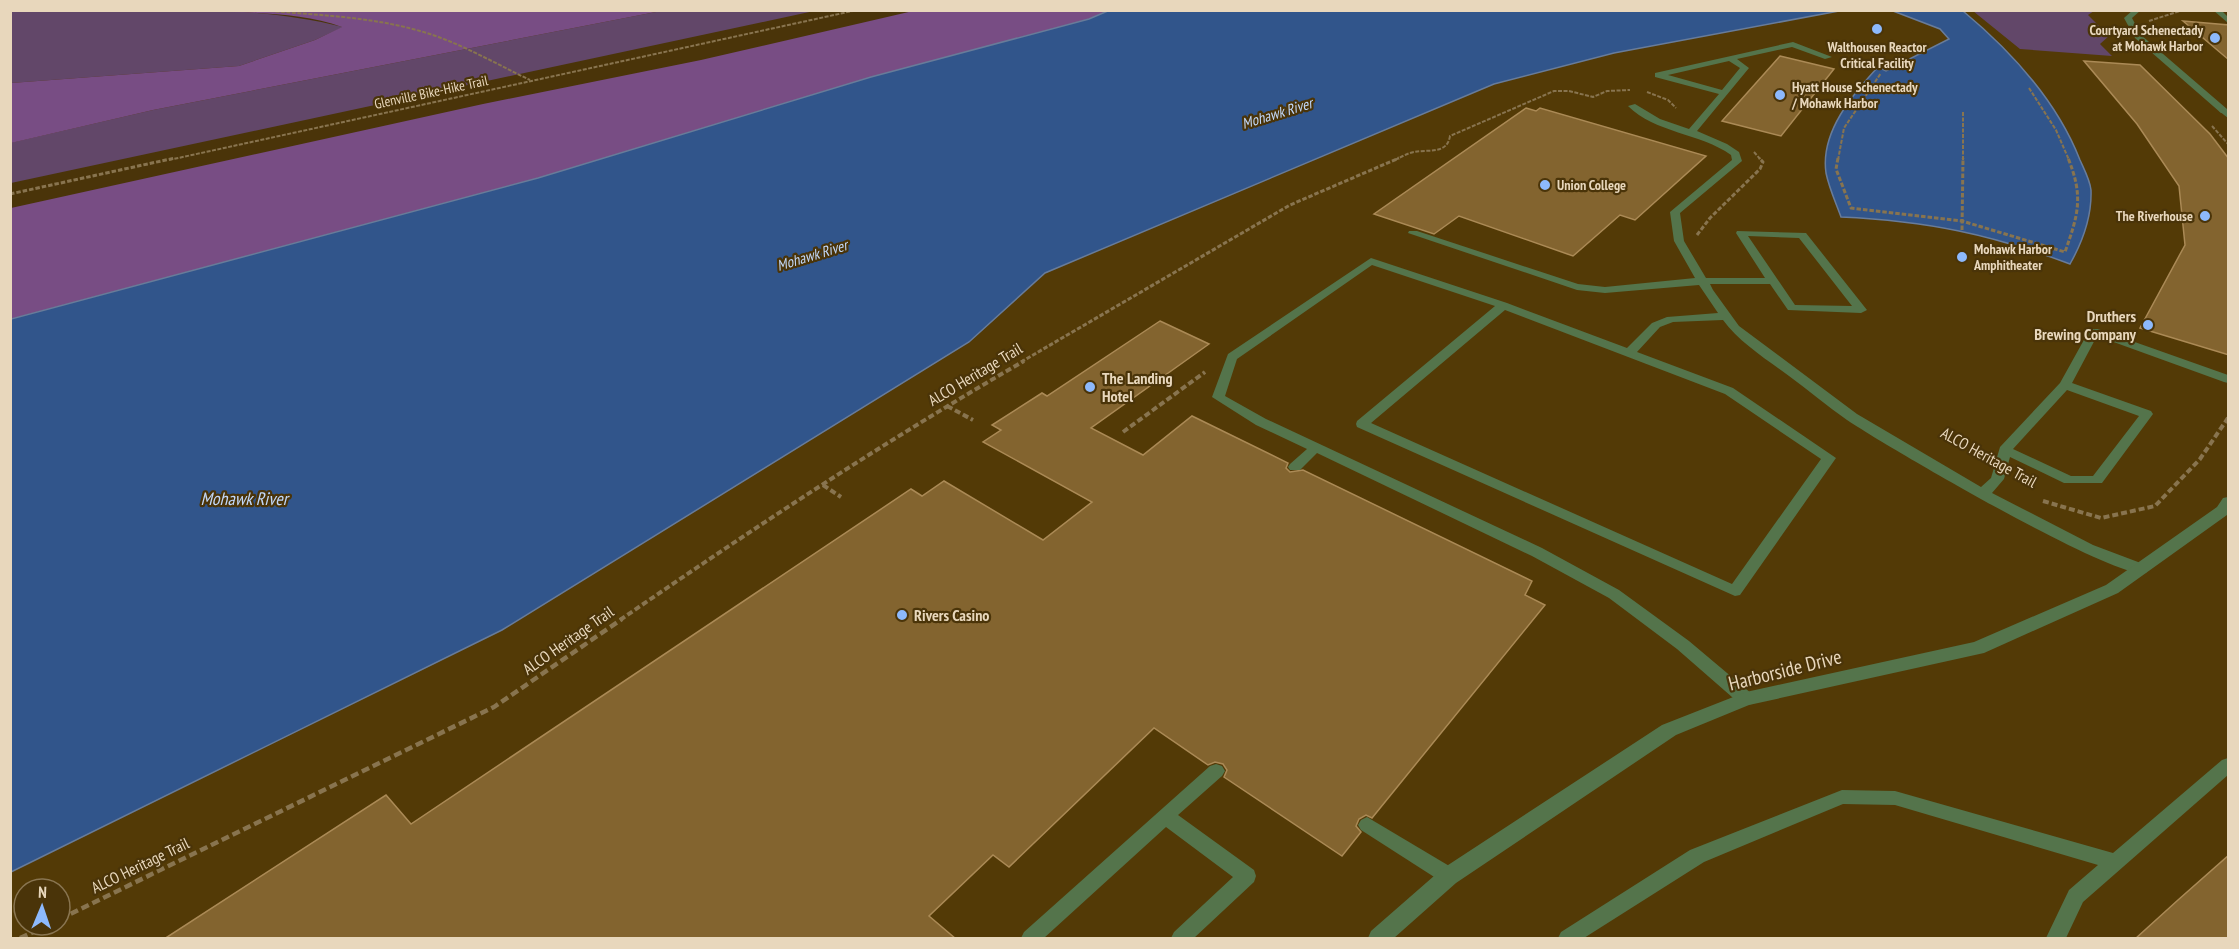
<svg xmlns="http://www.w3.org/2000/svg" width="2239" height="949" font-family="'PT Sans Narrow',sans-serif">
<style>
.built{fill:#533a06;fill-rule:evenodd}
.green{fill:#624769}
.forest{fill:#784d84}
.water{fill:#31558b;stroke:#687c9a;stroke-width:1.5}
.building{fill:#83642f;stroke:#ab8a56;stroke-width:1.5}
.lines{fill:none;stroke-linecap:round;stroke-linejoin:round}
.path-far3{stroke:#88744f;stroke-width:2;stroke-dasharray:4 1.5;stroke-linecap:butt}
.path-far2{stroke:#88744f;stroke-width:3;stroke-dasharray:4.5 2;stroke-linecap:butt}
.path-far1{stroke:#88744f;stroke-width:4;stroke-dasharray:6 3;stroke-linecap:butt}
.path{stroke:#88744f;stroke-width:4.5;stroke-dasharray:8 4;stroke-linecap:butt}
.lane{fill:#54744b;fill-rule:evenodd}
.street{fill:#54744b;fill-rule:evenodd}
.poi-dot{fill:#8db9fc;stroke:#4a3409;stroke-width:2}
.labels{text-anchor:middle;dominant-baseline:central;stroke-width:4.5;stroke-linejoin:round;paint-order:stroke}
.far-poi-label{font-size:14px;font-weight:bold;fill:#e8d7bc;stroke:#4a3409;text-anchor:start}
.far-street-label{font-size:14px;fill:#e8d7bc;stroke:#4a3409}
.far-water-label{font-size:15px;font-style:italic;fill:#c1d7f8;stroke:#4a3409}
.poi-label{font-size:16px;font-weight:bold;fill:#e8d7bc;stroke:#4a3409;text-anchor:start}
.street-label{font-size:16px;fill:#e8d7bc;stroke:#4a3409}
.water-label{font-size:18px;font-style:italic;fill:#c1d7f8;stroke:#4a3409}
.near-street-label{font-size:20px;fill:#e8d7bc;stroke:#4a3409}
</style>
<rect width="100%" height="100%" fill="#4a3409"/>
<path class="built" d="M 1839,11 L 2228,11 L 2228,938 L 11,938 L 11,872 L 502,630 L 969,342 L 1045,273 L 1494,84 L 1614,53 ZM 24,889 L 60,889 L 60,925 L 24,925 Z"/>
<g class="green">
<path d="M 11,11 C 118,11 239,1 343,27 L 315,40 L 239,66 L 11,83 Z"/>
<path d="M 661,11 L 814,11 L 11,183 L 10,143 L 153,110 Z"/>
<path d="M 1973,11 L 2094,11 L 2088,15 L 2109,36 L 2100,44 L 2112,56 L 2020,49 Z"/>
</g>
<g class="forest">
<path d="M 205,11 L 661,10 L 661,11 L 153,110 L 11,143 L 11,83 L 239,66 L 315,40 L 342,27 C 300,12 250,13 205,11 Z"/>
<path d="M 913,11 L 1110,11 L 1089,19 L 871,77 L 538,178 L 11,319 L 11,208 L 483,104 L 701,60 Z"/>
</g>
<g class="water">
<path d="M 1110,10 L 1839,11 L 1614,53 L 1494,84 L 1045,273 L 969,342 L 502,630 L 11,872 L 11,319 L 538,178 L 871,77 L 1089,19 Z"/>
<path d="M 1893,11 L 1963,11 C 2011,51 2057,101 2080,160 C 2084,169 2090,180 2091,190 C 2092,217 2083,241 2070,264 C 1990,234 1927,221 1841,217 C 1836,203 1829,188 1826,173 C 1820,132 1853,94 1878,67 L 1886,71 L 1949,39 L 1940,29 Z"/>
</g>
<g class="building">
<path d="M 2183,21 L 2229,25 L 2229,60 Z"/>
<path d="M 1780,56 L 1834,69 L 1781,136 L 1722,121 Z"/>
<path d="M 2084,61 L 2140,65 L 2210,134 L 2229,159 L 2229,355 L 2140,328 L 2185,245 L 2179,186 L 2137,124 Z"/>
<path d="M 1526,108 L 1536,111 L 1540,108 L 1706,156 L 1635,220 L 1620,215 L 1573,256 L 1459,216 L 1434,234 L 1374,214 Z"/>
<path d="M 1160,321 L 1209,344 L 1091,428 L 1143,455 L 1192,416 L 1288,463 L 1286,468 L 1290,472 L 1303,470 L 1532,581 L 1525,595 L 1545,605 L 1372,818 L 1366,815 L 1359,819 L 1356,826 L 1361,832 L 1342,856 L 1224,777 L 1227,770 L 1223,764 L 1215,762 L 1208,765 L 1154,728 L 1009,867 L 993,855 L 929,916 L 956,939 L 164,939 L 386,795 L 411,824 L 911,489 L 922,496 L 944,481 L 1043,540 L 1092,502 L 983,442 L 1001,430 L 992,425 L 1042,393 L 1047,396 Z"/>
<path d="M 2229,855 L 2229,939 L 2135,939 L 2178,900 Z"/>
</g>
<g class="lines">
<g class="path-far3">
<path d="M 259,10 C 313,15 368,16 420,31 C 459,42 494,63 530,80"/>
<path d="M 2149,21 L 2183,10"/>
<path d="M 2029,88 L 2056,130 L 2069,160"/>
<path d="M 1647,92 L 1668,100 L 1676,108"/>
<path d="M 2212,126 L 2228,144"/>
<path d="M 1754,152 L 1761,160"/>
<path d="M 169,160 L 857,10"/>
<path d="M 1395,160 C 1401,157 1408,153 1414,152 C 1428,149 1447,155 1450,136 L 1554,91 L 1569,91 L 1593,97 L 1607,91 L 1630,90"/>
<path d="M 1838,160 L 1844,128 L 1881,73"/>
<path d="M 1963,160 L 1963,111"/>
</g>
<g class="path-far2">
<path d="M 1838,158 L 1836,169 L 1851,208 L 1962,221 L 2065,252 C 2078,215 2084,197 2068,158"/>
<path d="M 10,194 L 175,158"/>
<path d="M 1962,230 L 1963,158"/>
<path d="M 1697,235 L 1710,218 L 1760,169 L 1763,162 L 1759,158"/>
<path d="M 1021,362 L 1290,205 L 1399,158"/>
</g>
<g class="path-far1">
<path d="M 947,406 L 973,420"/>
<path d="M 1123,432 L 1205,372"/>
<path d="M 823,485 L 841,497"/>
<path d="M 2043,501 L 2101,518 L 2155,506 L 2200,459 L 2228,418"/>
<path d="M 620,620 C 751,530 885,441 1024,361"/>
</g>
<g class="path">
<path d="M 60,919 L 494,707 L 622,619"/>
<path d="M 20,938 L 49,925"/>
</g>
<g class="lane">
<path d="M 2133,10 L 2141,10 L 2132,18 L 2141,35 L 2227,109 L 2227,113 L 2221,113 L 2135,38 L 2124,18 Z"/>
<path d="M 2213,10 L 2221,10 L 2228,17 L 2228,23 Z"/>
<path d="M 1793,42 L 1832,57 L 1825,59 L 1792,47 L 1737,59 L 1749,68 L 1697,131 L 1727,144 L 1739,152 L 1742,161 L 1680,213 L 1684,241 L 1706,278 L 1765,278 L 1736,233 L 1737,231 L 1806,233 L 1867,310 L 1861,313 L 1788,310 L 1770,284 L 1710,284 L 1713,290 L 1739,326 L 1857,414 L 1981,487 L 1991,478 L 2000,447 L 2060,383 L 2090,329 L 2098,329 L 2228,375 L 2228,383 L 2224,382 L 2097,336 L 2072,383 L 2151,411 L 2153,414 L 2102,483 L 2064,483 L 2010,457 L 2004,479 L 1992,493 L 2093,545 L 2146,565 L 2148,569 L 2146,573 C 2116,581 1884,445 1847,420 C 1827,406 1808,390 1789,376 C 1766,359 1739,342 1723,320 L 1673,322 L 1660,327 L 1637,352 L 1733,388 L 1836,458 L 1740,595 L 1735,596 L 1357,427 L 1356,424 L 1357,421 L 1495,306 L 1372,265 L 1237,359 L 1225,396 L 1266,419 L 1542,548 L 1619,590 L 1689,641 L 1752,694 L 1754,699 L 1752,704 L 1746,705 L 1740,704 L 1677,649 L 1609,598 L 1532,556 L 1317,453 L 1300,470 L 1290,470 L 1288,467 L 1290,464 L 1307,449 L 1256,425 L 1212,397 L 1228,354 L 1371,258 L 1507,303 L 1627,348 L 1652,323 L 1667,317 L 1718,313 L 1699,285 L 1605,293 L 1577,290 L 1408,233 L 1409,231 L 1417,231 L 1578,284 L 1605,287 L 1695,278 L 1674,241 L 1670,212 L 1732,160 L 1731,155 C 1700,133 1655,133 1628,106 L 1635,104 L 1660,119 L 1689,129 L 1719,94 L 1655,77 L 1655,73 ZM 1729,61 L 1740,68 L 1722,90 L 1668,75 ZM 1748,236 L 1799,238 L 1852,306 L 1795,305 ZM 1505,310 L 1725,394 L 1821,459 L 1732,584 L 1371,423 ZM 2067,390 L 2139,416 L 2093,476 L 2071,476 L 2013,449 Z"/>
<path d="M 2228,758 L 2228,775 L 2083,902 L 2066,938 L 2046,938 L 2069,890 L 2098,865 L 1895,805 L 1843,804 L 1704,862 L 1584,938 L 1558,938 L 1561,932 L 1690,850 L 1842,790 L 1895,791 L 2113,853 L 2222,760 Z"/>
<path d="M 1216,764 L 1222,766 L 1225,771 L 1222,776 L 1178,815 L 1254,870 L 1256,876 L 1254,882 L 1194,938 L 1171,938 L 1174,932 L 1233,877 L 1166,827 L 1044,938 L 1021,938 L 1024,932 L 1210,766 Z"/>
<path d="M 1367,817 L 1456,870 L 1458,876 L 1456,882 L 1449,884 L 1442,882 L 1361,830 L 1358,825 L 1361,820 Z"/>
</g>
<g class="street">
<path d="M 2224,108 L 2228,110 L 2228,118 L 2219,111 Z"/>
<path d="M 2228,497 L 2227,515 L 2118,593 L 1984,653 L 1749,705 L 1676,735 L 1456,883 L 1394,938 L 1368,938 L 1371,931 L 1442,869 L 1662,725 L 1746,692 L 1974,642 L 2106,585 L 2217,507 L 2223,498 Z"/>
</g>
</g>
<g class="poi-dot">
<circle cx="1877" cy="29" r="6"/>
<circle cx="2215" cy="38" r="6"/>
<circle cx="1780" cy="95" r="6"/>
<circle cx="1545" cy="185" r="6"/>
<circle cx="2205" cy="216" r="6"/>
<circle cx="1962" cy="257" r="6"/>
<circle cx="2148" cy="325" r="6"/>
<circle cx="1090" cy="387" r="6"/>
<circle cx="902" cy="615" r="6"/>
</g>
<g class="labels">
<g class="far-poi-label">
<text x="2203" y="30" text-anchor="end">Courtyard Schenectady<tspan x="2203" dy="16">at Mohawk Harbor</tspan></text>
<text x="1877" y="47" text-anchor="middle">Walthousen Reactor<tspan x="1877" dy="16">Critical Facility</tspan></text>
<text x="1792" y="87">Hyatt House Schenectady<tspan x="1792" dy="16">/ Mohawk Harbor</tspan></text>
<text x="1557" y="185">Union College</text>
<text x="2193" y="216" text-anchor="end">The Riverhouse</text>
<text x="1974" y="249">Mohawk Harbor<tspan x="1974" dy="16">Amphitheater</tspan></text>
</g>
<g class="far-street-label">
<text transform="translate(431 92) rotate(-12)">Glenville Bike-Hike Trail</text>
</g>
<g class="far-water-label">
<text transform="translate(1277 113) rotate(-17)">Mohawk River</text>
<text transform="translate(812 255) rotate(-17)">Mohawk River</text>
</g>
<g class="poi-label">
<text x="2136" y="316" text-anchor="end">Druthers<tspan x="2136" dy="18">Brewing Company</tspan></text>
<text x="1102" y="378">The Landing<tspan x="1102" dy="18">Hotel</tspan></text>
<text x="914" y="615">Rivers Casino</text>
</g>
<g class="street-label">
<text transform="translate(975 374) rotate(-31)">ALCO Heritage Trail</text>
<text transform="translate(1989 457) rotate(29)">ALCO Heritage Trail</text>
<text transform="translate(568 640) rotate(-35)">ALCO Heritage Trail</text>
<text transform="translate(140 865) rotate(-26)">ALCO Heritage Trail</text>
</g>
<g class="water-label">
<text x="244" y="498">Mohawk River</text>
</g>
<g class="near-street-label">
<text transform="translate(1785 670) rotate(-14)">Harborside Drive</text>
</g>
</g>
<rect width="2239" height="949" fill="none" stroke="#e8d7bc" stroke-width="24"/>
<g transform="translate(42 907) rotate(2)"><circle r="28" fill="#4a3409" stroke="#897551" stroke-width="1.5"/>
<path d="M0-4.5L10 22L0 15L-10 22Z" fill="#8db9fc"/>
<text y="-9" font-size="16" font-weight="bold" text-anchor="middle" fill="#e8d7bc">N</text>
</g>
</svg>
